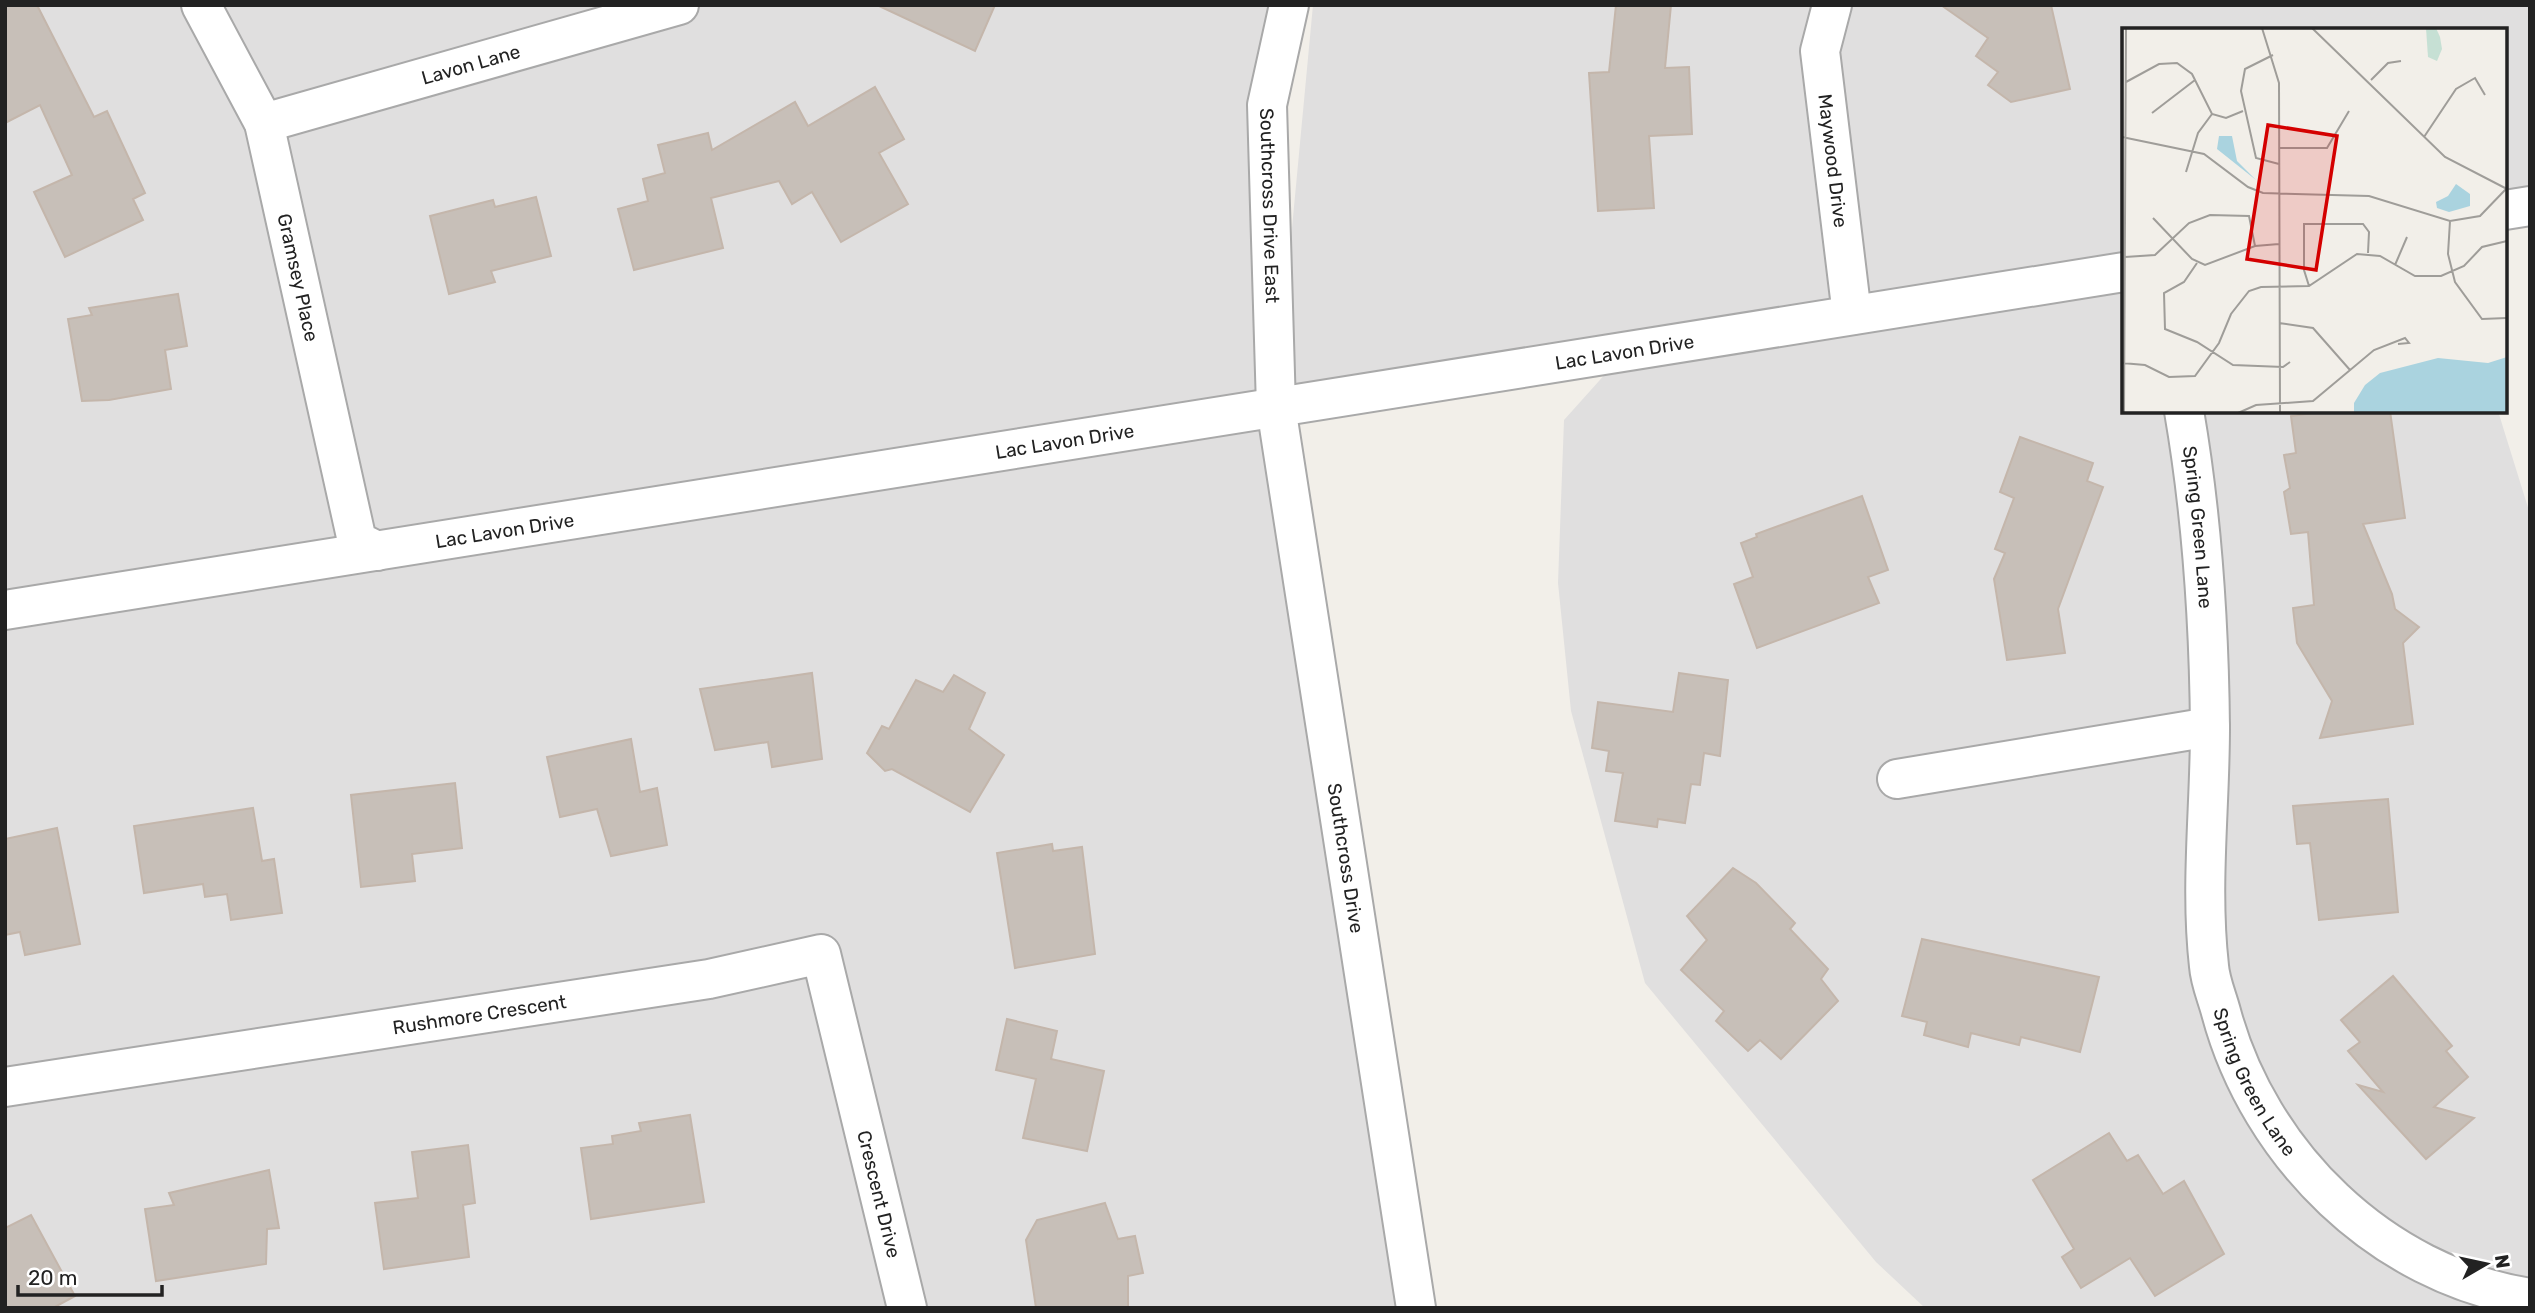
<svg xmlns="http://www.w3.org/2000/svg" width="2535" height="1313" font-family="Rubik,sans-serif">
<style>
.residential{fill:#e0dfdf}
.building{fill:#c7bfb8;stroke:#c4b6ab;stroke-width:2}
.lines{fill:none;stroke-linecap:round;stroke-linejoin:round}
.minor-casing{stroke:#a9a9a9;stroke-width:42}
.minor{stroke:#fff;stroke-width:38}
.labels{text-anchor:middle;dominant-baseline:central;stroke-width:5;stroke-linejoin:round;paint-order:stroke}
.street-label{font-size:19px;fill:#222;stroke:#fff}
.inset-road{fill:none;stroke:#9f9d99;stroke-width:2}
.view{fill:#d40000;fill-opacity:0.15;stroke:#d40000;stroke-width:3.5}
.inset-edge{fill:none;stroke:#222;stroke-width:3.5}
</style>
<rect width="100%" height="100%" fill="#f2efe9"/>
<path class="residential" d="M 5,5 L 1289,5 L 1276,398 L 1313,5 L 2530,5 L 2530,206 L 2505,209 L 2505,30 L 2124,30 L 2124,411 L 2498,411 L 2530,514 L 2530,1308 L 1925,1308 L 1876,1262 L 1645,983 L 1571,711 L 1558,583 L 1564,420 L 1625,352 L 1276,407 L 1416,1308 L 5,1308 Z"/>
<g class="building">
<path d="M 5,5 L 37,5 L 94,117 L 107,111 L 145,193 L 133,199 L 143,220 L 65,257 L 34,192 L 72,175 L 40,105 L 5,123 Z"/>
<path d="M 877,5 L 995,5 L 975,51 Z"/>
<path d="M 1616,5 L 1671,5 L 1665,68 L 1689,67 L 1692,134 L 1649,136 L 1654,208 L 1598,211 L 1589,73 L 1609,72 Z"/>
<path d="M 1941,5 L 2051,5 L 2070,89 L 2011,102 L 1988,85 L 1998,72 L 1976,56 L 1988,38 Z"/>
<path d="M 875,87 L 904,139 L 879,153 L 908,204 L 841,242 L 812,192 L 792,204 L 779,181 L 711,198 L 723,248 L 634,270 L 618,209 L 648,201 L 643,179 L 665,173 L 658,145 L 708,133 L 712,150 L 795,102 L 808,126 Z"/>
<path d="M 536,197 L 551,256 L 491,271 L 495,282 L 449,294 L 430,216 L 493,200 L 495,207 Z"/>
<path d="M 178,294 L 187,346 L 165,350 L 171,389 L 109,400 L 82,401 L 68,319 L 92,315 L 89,308 Z"/>
<path d="M 2329,411 L 2390,411 L 2405,518 L 2363,524 L 2392,594 L 2395,609 L 2419,627 L 2403,643 L 2413,724 L 2320,738 L 2332,701 L 2297,643 L 2293,608 L 2314,605 L 2308,532 L 2291,534 L 2284,492 L 2290,488 L 2284,455 L 2296,453 L 2291,416 Z"/>
<path d="M 2020,437 L 2093,463 L 2087,481 L 2103,487 L 2058,609 L 2065,653 L 2007,660 L 1994,579 L 2005,553 L 1995,549 L 2014,498 L 2000,492 Z"/>
<path d="M 1862,496 L 1888,570 L 1868,577 L 1879,603 L 1757,648 L 1734,584 L 1753,577 L 1741,543 L 1757,537 L 1756,534 Z"/>
<path d="M 812,673 L 822,759 L 772,767 L 768,742 L 715,750 L 700,689 Z"/>
<path d="M 1679,673 L 1728,680 L 1720,756 L 1704,753 L 1700,785 L 1691,784 L 1685,823 L 1658,819 L 1657,827 L 1615,821 L 1623,773 L 1606,771 L 1609,751 L 1592,748 L 1598,702 L 1673,712 Z"/>
<path d="M 954,675 L 985,693 L 969,729 L 1004,755 L 970,812 L 892,769 L 885,771 L 867,753 L 882,726 L 889,729 L 916,680 L 943,692 Z"/>
<path d="M 631,739 L 640,792 L 657,788 L 667,845 L 611,856 L 597,809 L 560,817 L 547,757 Z"/>
<path d="M 455,783 L 462,848 L 412,854 L 415,881 L 361,887 L 351,795 Z"/>
<path d="M 2388,799 L 2398,912 L 2319,920 L 2310,843 L 2297,844 L 2293,806 Z"/>
<path d="M 253,808 L 262,861 L 274,859 L 282,913 L 231,920 L 227,894 L 205,897 L 203,884 L 144,893 L 134,826 Z"/>
<path d="M 57,828 L 80,944 L 25,955 L 20,932 L 5,935 L 5,839 Z"/>
<path d="M 1052,844 L 1053,851 L 1082,847 L 1095,954 L 1015,968 L 997,853 Z"/>
<path d="M 1733,868 L 1756,883 L 1795,923 L 1790,929 L 1828,969 L 1821,979 L 1838,1001 L 1781,1059 L 1760,1040 L 1748,1051 L 1716,1021 L 1724,1011 L 1681,970 L 1707,940 L 1687,916 Z"/>
<path d="M 1922,939 L 2099,977 L 2080,1052 L 2021,1037 L 2019,1045 L 1971,1033 L 1968,1047 L 1924,1035 L 1927,1022 L 1902,1016 Z"/>
<path d="M 2393,976 L 2452,1046 L 2446,1051 L 2468,1077 L 2434,1107 L 2474,1118 L 2426,1159 L 2358,1085 L 2383,1092 L 2348,1051 L 2360,1042 L 2341,1020 Z"/>
<path d="M 1007,1019 L 1057,1031 L 1051,1059 L 1104,1071 L 1087,1151 L 1023,1138 L 1036,1079 L 996,1070 Z"/>
<path d="M 690,1115 L 704,1202 L 591,1219 L 581,1148 L 613,1144 L 612,1136 L 641,1131 L 639,1123 Z"/>
<path d="M 2109,1133 L 2127,1161 L 2138,1155 L 2163,1194 L 2184,1181 L 2224,1254 L 2155,1296 L 2130,1258 L 2081,1288 L 2062,1257 L 2074,1249 L 2033,1180 Z"/>
<path d="M 468,1145 L 475,1203 L 463,1205 L 469,1257 L 384,1269 L 375,1203 L 418,1198 L 412,1152 Z"/>
<path d="M 269,1170 L 279,1228 L 267,1229 L 266,1264 L 156,1281 L 145,1209 L 174,1205 L 169,1193 Z"/>
<path d="M 1105,1203 L 1118,1239 L 1135,1236 L 1143,1273 L 1128,1276 L 1128,1308 L 1036,1308 L 1026,1240 L 1037,1220 Z"/>
<path d="M 31,1215 L 75,1296 L 53,1308 L 5,1308 L 5,1228 Z"/>
</g>
<g class="lines">
<g class="minor-casing">
<g id="minor">
<path id="s1" d="M 201,5 L 264,123 L 357,541 L 377,551"/>
<path id="s2" d="M 1289,5 L 1267,105 L 1276,407 L 1416,1308"/>
<path id="s3" d="M 1832,5 L 1820,51 L 1852,315"/>
<path id="s4" d="M 264,123 L 679,5"/>
<path d="M 2505,210 L 2530,206"/>
<path id="s5" d="M 2184,411 C 2202,515 2209,622 2210,728 C 2210,807 2200,887 2209,966 C 2210,981 2217,997 2221,1012 C 2259,1154 2381,1275 2530,1298"/>
<path id="s6" d="M 5,610 L 2124,272"/>
<path d="M 1897,779 L 2210,727"/>
<path id="s7" d="M 5,1087 L 709,979 L 821,954 L 907,1308"/>
</g>
</g>
<use href="#minor" class="minor"/>
</g>
<g class="labels">
<g class="street-label">
<text stroke="none"><textPath href="#s4" startOffset="215">Lavon Lane</textPath></text>
<text stroke="none"><textPath href="#s3" startOffset="158">Maywood Drive</textPath></text>
<text stroke="none"><textPath href="#s2" startOffset="203">Southcross Drive East</textPath></text>
<text stroke="none"><textPath href="#s1" startOffset="292">Gramsey Place</textPath></text>
<text stroke="none"><textPath href="#s6" startOffset="1640">Lac Lavon Drive</textPath></text>
<text stroke="none"><textPath href="#s6" startOffset="1073">Lac Lavon Drive</textPath></text>
<text stroke="none"><textPath href="#s5" startOffset="117">Spring Green Lane</textPath></text>
<text stroke="none"><textPath href="#s6" startOffset="506">Lac Lavon Drive</textPath></text>
<text stroke="none"><textPath href="#s2" startOffset="861">Southcross Drive</textPath></text>
<text stroke="none"><textPath href="#s7" startOffset="480">Rushmore Crescent</textPath></text>
<text stroke="none"><textPath href="#s5" startOffset="682">Spring Green Lane</textPath></text>
<text stroke="none"><textPath href="#s7" startOffset="1074">Crescent Drive</textPath></text>
</g>
</g>
<g transform="translate(2122 28)">
<rect width="385" height="385" fill="#f2efe9"/>
<path d="M 304,0 L 314,0 L 318,9 L 320,21 L 315,33 L 306,29 Z" fill="#c6e0d4"/>
<path d="M 97,108 L 110,108 L 115,133 L 134,152 L 95,121 ZM 334,156 L 348,166 L 348,178 L 327,184 L 315,180 L 314,174 L 326,168 ZM 385,329 L 385,385 L 232,385 L 232,375 L 243,357 L 258,345 L 316,330 L 366,335 Z" fill="#aad3df"/>
<path class="inset-road" d="M 140,0 L 157,55 L 158,385M 190,0 L 323,129 L 385,161M 151,27 L 123,41 L 119,63 L 134,130 L 157,136M 249,52 L 266,35 L 279,33M 4,54 L 37,36 L 55,35 L 70,46 L 90,86 L 104,90 L 121,83M 30,85 L 73,52M 0,109 L 82,126 L 126,159 L 141,165 L 247,168 L 328,193 L 358,188 L 384,161M 302,109 L 334,61 L 353,50 L 363,67M 157,120 L 205,120 L 227,83M 64,144 L 76,105 L 90,86M 31,190 L 70,231 L 83,237 L 133,218 L 157,216M 328,193 L 326,226 L 333,254 L 360,291 L 385,290M 3,229 L 33,227 L 67,195 L 88,187 L 127,188 L 133,218M 75,235 L 62,254 L 42,265 L 43,301 L 75,314 L 111,337 L 161,339 L 168,334M 273,237 L 285,209M 187,258 L 182,242 L 182,196 L 241,196 L 247,204 L 246,225M 157,295 L 191,300 L 228,342M 0,335 L 23,337 L 47,349 L 73,348 L 97,315 L 109,286 L 127,263 L 139,259 L 187,258 L 235,226 L 258,228 L 293,248 L 319,248 L 342,238 L 360,219 L 385,213M 2,385 L 4,0M 116,385 L 134,377 L 191,373 L 252,322 L 283,310 L 287,315 L 276,316"/>
<path class="view" d="M 146,97 L 215,108 L 194,242 L 125,231 Z"/>
<rect width="385" height="385" class="inset-edge"/>
</g>
<rect width="2535" height="1313" fill="none" stroke="#222222" stroke-width="14"/>
<g transform="translate(2486 1264) rotate(81)" stroke="#ffffff" stroke-width="5" paint-order="stroke">
<path d="M0-5L12 26L0 18L-12 26Z" fill="#222222"/>
<text y="-10" font-size="19" font-weight="bold" text-anchor="middle" fill="#222222">N</text>
</g>
<path d="M18 1285v10h144v-10" fill="none" stroke="#222222" stroke-width="3.5"/>
<text x="28" y="1285" font-size="21" fill="#222222" stroke="#ffffff" stroke-width="5" paint-order="stroke">20 m</text>
</svg>
